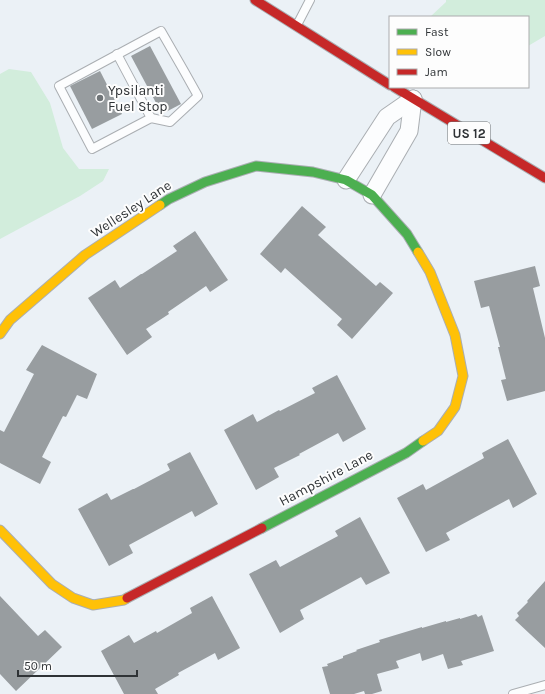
<svg xmlns="http://www.w3.org/2000/svg" width="545" height="694" font-family="Karla,sans-serif">
<style>
.green{fill:#d2eddc}
.building{fill:#989da0}
.lines{fill:none;stroke-linecap:round;stroke-linejoin:round}
.lane-casing{stroke:#aaaeb2;stroke-width:10}
.street-casing{stroke:#aaaeb2;stroke-width:19}
.fast-casing{stroke:#aaaeb2;stroke-width:11}
.slow-casing{stroke:#aaaeb2;stroke-width:11}
.jam-casing{stroke:#aaaeb2;stroke-width:11}
.lane{stroke:#fcfdfe;stroke-width:8}
.street{stroke:#fcfdfe;stroke-width:17}
.fast{stroke:#4caf50;stroke-width:9}
.slow{stroke:#ffc107;stroke-width:9}
.jam{stroke:#c62828;stroke-width:9}
.poi-dot{fill:#717679;stroke:#fdfdfd;stroke-width:1.5}
.labels{text-anchor:middle;dominant-baseline:central;stroke-width:4;stroke-linejoin:round;paint-order:stroke}
.shield{fill:#fdfdfd;stroke:#6d7072;stroke-width:1}
.shield-label{font-size:13px;font-weight:bold;fill:#2f3336}
.poi-label{font-size:14px;fill:#2f3336;stroke:#fdfdfd;text-anchor:start}
.street-label{font-size:14px;fill:#2f3336;stroke:#fdfdfd}
</style>
<rect width="100%" height="100%" fill="#ebf1f6"/>
<g class="green">
<path d="M 446,0 L 545,0 L 545,36 L 528,46 L 528,17 L 430,17 L 446,2 Z"/>
<path d="M 9,69 L 31,72 L 50,103 L 63,148 L 79,169 L 109,169 L 103,181 L 80,196 L 0,239 L 0,74 Z"/>
</g>
<g class="building">
<path d="M 150,46 L 181,104 L 162,114 L 131,56 Z"/>
<path d="M 100,71 L 122,114 L 92,129 L 70,86 Z"/>
<path d="M 302,206 L 326,227 L 318,235 L 376,286 L 380,282 L 393,293 L 352,339 L 337,325 L 342,319 L 285,268 L 281,273 L 260,254 Z"/>
<path d="M 195,231 L 228,280 L 210,292 L 206,286 L 168,312 L 169,314 L 146,329 L 152,337 L 127,355 L 88,298 L 115,280 L 120,288 L 141,274 L 142,274 L 177,251 L 173,246 Z"/>
<path d="M 535,266 L 540,286 L 533,288 L 545,338 L 545,391 L 507,401 L 501,380 L 506,379 L 498,347 L 500,347 L 489,306 L 481,308 L 474,281 Z"/>
<path d="M 42,345 L 97,374 L 87,399 L 77,395 L 66,417 L 63,416 L 42,457 L 51,462 L 40,484 L 0,463 L 0,430 L 4,432 L 34,374 L 26,370 Z"/>
<path d="M 337,375 L 366,429 L 343,442 L 338,433 L 299,454 L 300,455 L 274,468 L 279,477 L 256,490 L 224,430 L 253,414 L 257,422 L 279,410 L 280,411 L 315,393 L 312,388 Z"/>
<path d="M 508,439 L 537,494 L 513,508 L 509,499 L 446,533 L 450,540 L 426,552 L 397,498 L 423,484 L 426,490 L 484,458 L 482,453 Z"/>
<path d="M 190,452 L 218,504 L 195,517 L 192,511 L 129,545 L 133,553 L 109,566 L 78,509 L 107,493 L 111,500 L 133,489 L 134,489 L 170,470 L 167,464 Z"/>
<path d="M 360,517 L 390,573 L 366,585 L 361,577 L 300,610 L 304,619 L 280,633 L 249,574 L 276,560 L 280,567 L 338,536 L 335,531 Z"/>
<path d="M 545,581 L 545,648 L 515,620 L 519,616 L 517,613 L 528,602 L 527,601 Z"/>
<path d="M 0,596 L 38,636 L 45,630 L 62,647 L 16,691 L 0,674 Z"/>
<path d="M 212,596 L 240,648 L 218,660 L 215,653 L 178,673 L 179,675 L 155,689 L 158,694 L 124,694 L 101,651 L 129,635 L 134,643 L 156,631 L 157,633 L 192,613 L 190,608 Z"/>
<path d="M 476,614 L 478,617 L 482,615 L 494,651 L 461,661 L 463,665 L 448,669 L 443,654 L 422,661 L 420,653 L 396,661 L 399,668 L 377,674 L 382,691 L 372,694 L 365,694 L 364,691 L 354,694 L 330,694 L 322,667 L 328,666 L 327,664 L 343,658 L 343,656 L 357,651 L 356,650 L 380,642 L 379,640 L 422,627 L 422,628 L 446,621 L 446,622 L 460,618 L 460,619 Z"/>
</g>
<g class="lines">
<g class="lane-casing">
<g id="lane">
<path d="M 297,25 L 310,0"/>
<path d="M 161,31 L 184,71 L 198,96 L 170,122 L 151,118 L 92,149 L 59,86 Z"/>
<path d="M 117,54 L 151,118"/>
<path d="M 513,694 L 545,685"/>
</g>
</g>
<g class="street-casing">
<g id="street">
<path d="M 346,180 L 387,117 L 413,99"/>
<path d="M 372,195 L 409,131 L 413,99"/>
</g>
</g>
<g class="fast-casing">
<g id="fast">
<path d="M 160,205 L 169,199 L 205,182 L 256,166 L 313,172 L 346,180 L 372,195 L 407,234 L 418,252"/>
<path d="M 262,528 L 406,453 L 423,441"/>
</g>
</g>
<g class="slow-casing">
<g id="slow">
<path d="M 418,252 L 430,272 L 455,335 L 463,376 L 455,407 L 438,431 L 423,441"/>
<path d="M 0,334 L 10,320 L 85,255 L 160,205"/>
<path d="M 0,530 L 52,584 L 73,598 L 93,605 L 124,600 L 127,598"/>
</g>
</g>
<g class="jam-casing">
<g id="jam">
<path d="M 255,0 L 390,85"/>
<path d="M 394,87 L 545,178"/>
<path d="M 127,598 L 262,528"/>
</g>
</g>
<use href="#lane" class="lane"/>
<use href="#street" class="street"/>
<use href="#fast" class="fast"/>
<use href="#slow" class="slow"/>
<use href="#jam" class="jam"/>
</g>
<circle class="poi-dot" cx="100" cy="98" r="4"/>
<g class="labels">
<rect class="shield" x="448" y="122" width="42" height="22" rx="3"/>
<g class="shield-label">
<text x="469" y="133">US 12</text>
</g>
<g class="poi-label">
<text x="108" y="90">Ypsilanti<tspan x="108" dy="16">Fuel Stop</tspan></text>
</g>
<g class="street-label">
<text transform="translate(131 209) rotate(-33)">Wellesley Lane</text>
<text transform="translate(326 478) rotate(-28)">Hampshire Lane</text>
</g>
</g>
<rect x="389" y="16" width="140" height="72" fill="#fdfdfd" stroke="#abacad"/>
<rect x="397" y="29" width="20" height="6" fill="#4caf50" stroke="#abacad"/>
<text x="425" y="36" font-size="12" fill="#2f3336">Fast</text>
<rect x="397" y="49" width="20" height="6" fill="#ffc107" stroke="#abacad"/>
<text x="425" y="56" font-size="12" fill="#2f3336">Slow</text>
<rect x="397" y="69" width="20" height="6" fill="#c62828" stroke="#abacad"/>
<text x="425" y="76" font-size="12" fill="#2f3336">Jam</text>
<path d="M18 670v6h119v-6" fill="none" stroke="#2f3336" stroke-width="2"/>
<text x="24" y="670" font-size="12" fill="#2f3336" stroke="#fdfdfd" stroke-width="3" paint-order="stroke">50 m</text>
</svg>
